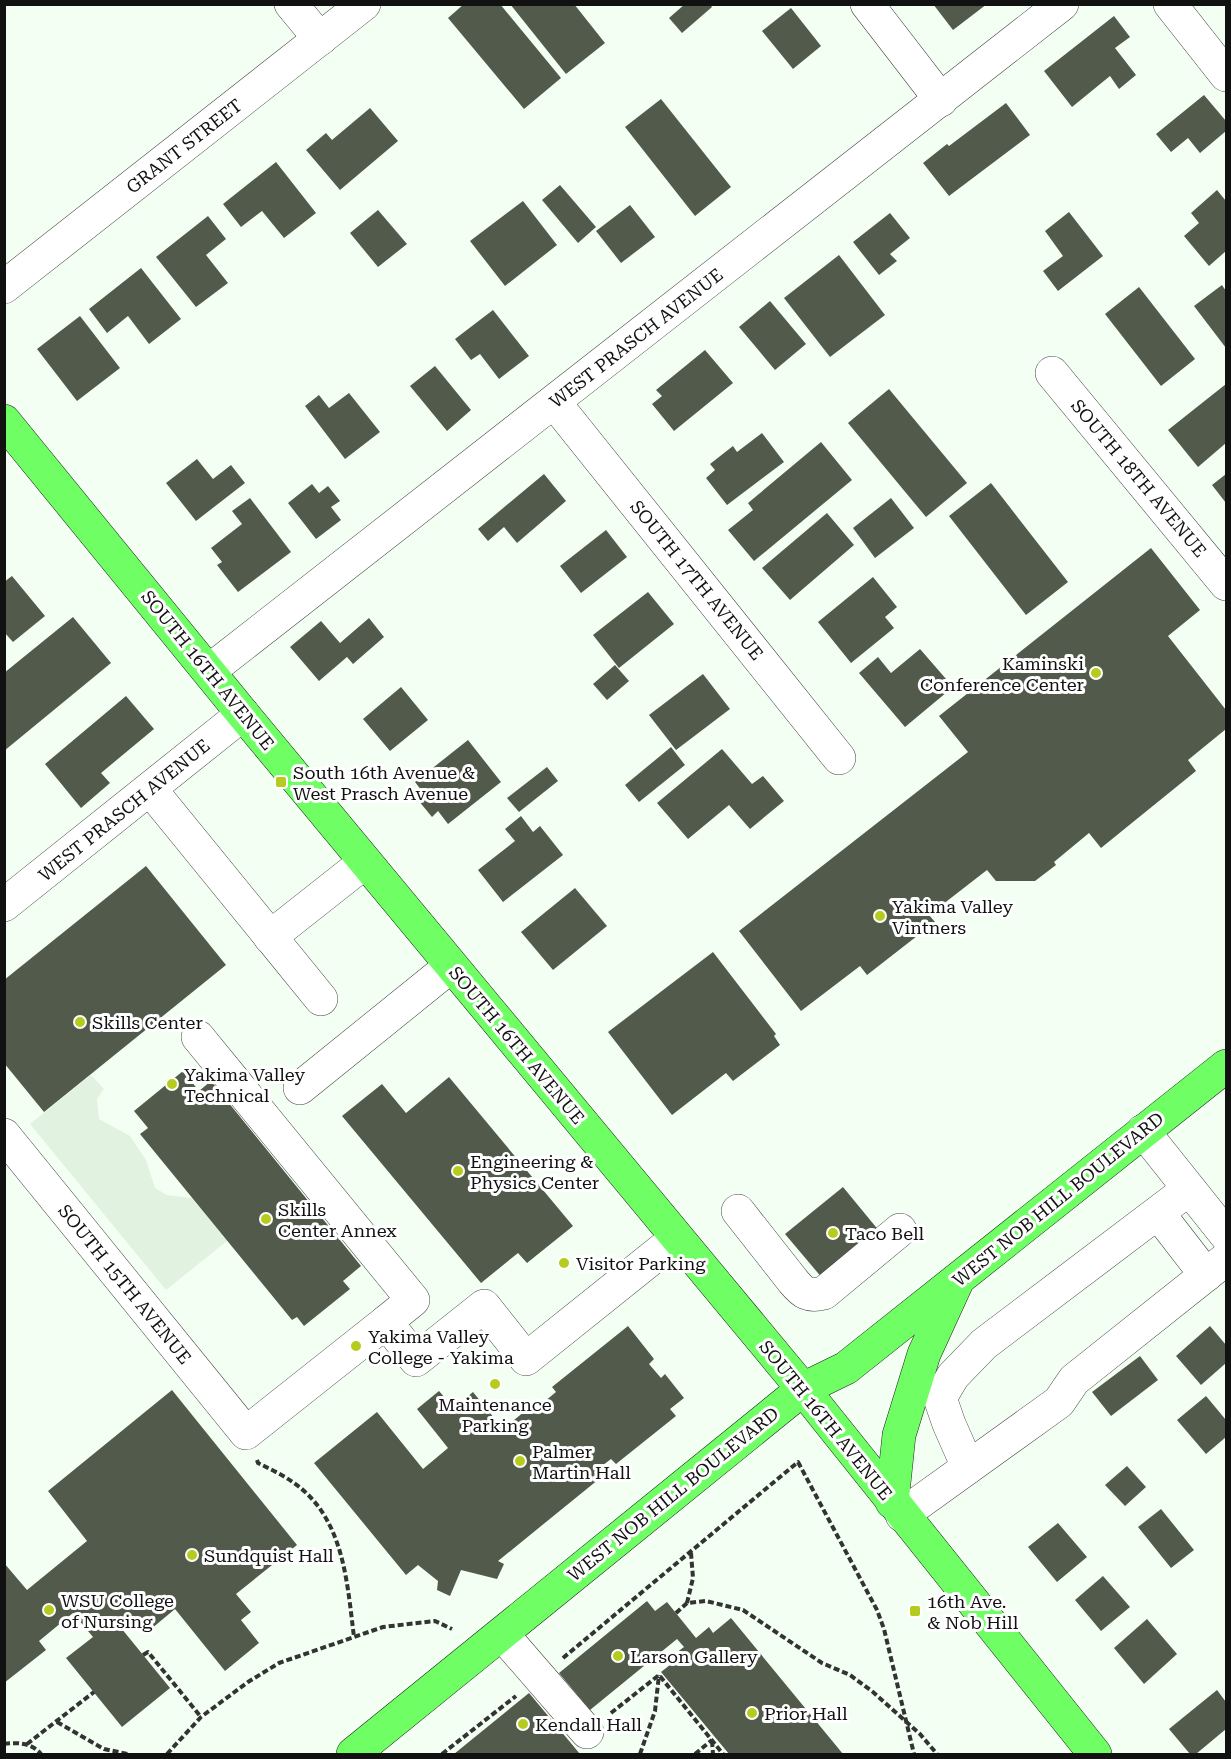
<svg xmlns="http://www.w3.org/2000/svg" width="1231" height="1759" font-family="'Roboto Serif',serif">
<style>
.plaza{fill:#e2f2e1}
.building{fill:#525a4c}
.lines{fill:none;stroke-linecap:round;stroke-linejoin:round}
.minor-casing{stroke:#444;stroke-width:34}
.major-casing{stroke:#222;stroke-width:34}
.path{stroke:#333;stroke-width:4;stroke-dasharray:6 3;stroke-linecap:butt}
.minor{stroke:#fff;stroke-width:33}
.major{stroke:#6fff64;stroke-width:33}
.poi-dot{fill:#b5cc1e;stroke:#fff;stroke-width:2}
.labels{text-anchor:middle;dominant-baseline:central;stroke-width:6;stroke-linejoin:round;paint-order:stroke}
.street-label{font-size:18px;fill:#111;stroke:#fff}
.poi-label{font-size:18px;fill:#111;stroke:#fff;text-anchor:start}
</style>
<rect width="100%" height="100%" fill="#f4fff4"/>
<path class="plaza" d="M 91,1075 L 104,1089 L 97,1099 L 99,1119 L 130,1136 L 146,1160 L 155,1188 L 167,1195 L 192,1198 L 227,1241 L 166,1290 L 30,1124 Z"/>
<g class="building">
<path d="M 464,4 L 500,4 L 561,78 L 524,109 L 448,18 Z"/>
<path d="M 510,4 L 574,4 L 605,43 L 566,74 Z"/>
<path d="M 685,4 L 710,4 L 712,7 L 682,33 L 669,18 Z"/>
<path d="M 933,4 L 987,4 L 953,30 Z"/>
<path d="M 791,8 L 821,46 L 793,69 L 762,31 Z"/>
<path d="M 1114,16 L 1130,37 L 1115,48 L 1136,75 L 1119,89 L 1110,76 L 1072,107 L 1044,71 Z"/>
<path d="M 1204,95 L 1226,121 L 1226,131 L 1200,153 L 1188,138 L 1171,152 L 1156,134 Z"/>
<path d="M 661,99 L 731,187 L 695,216 L 625,127 Z"/>
<path d="M 1006,103 L 1030,135 L 949,196 L 923,163 L 947,144 L 949,146 Z"/>
<path d="M 370,108 L 398,141 L 340,190 L 306,150 L 326,133 L 332,140 Z"/>
<path d="M 276,162 L 316,213 L 284,238 L 262,211 L 241,227 L 223,204 Z"/>
<path d="M 560,185 L 596,227 L 578,243 L 542,200 Z"/>
<path d="M 1217,190 L 1226,201 L 1226,251 L 1209,266 L 1184,236 L 1199,223 L 1191,213 Z"/>
<path d="M 523,201 L 557,245 L 505,286 L 470,241 Z"/>
<path d="M 630,205 L 655,237 L 621,263 L 596,231 Z"/>
<path d="M 378,210 L 407,244 L 378,267 L 350,233 Z"/>
<path d="M 1069,212 L 1103,256 L 1058,291 L 1043,271 L 1063,256 L 1045,231 Z"/>
<path d="M 890,213 L 910,238 L 890,254 L 897,261 L 879,275 L 853,242 Z"/>
<path d="M 208,216 L 226,239 L 206,255 L 228,283 L 196,307 L 156,257 Z"/>
<path d="M 839,255 L 885,315 L 830,357 L 784,298 Z"/>
<path d="M 141,268 L 181,319 L 149,344 L 128,316 L 107,333 L 89,309 Z"/>
<path d="M 1222,285 L 1226,291 L 1226,348 L 1194,306 Z"/>
<path d="M 1139,287 L 1195,359 L 1161,386 L 1105,314 Z"/>
<path d="M 770,301 L 806,344 L 775,370 L 739,327 Z"/>
<path d="M 493,310 L 529,356 L 499,379 L 480,354 L 471,360 L 455,339 Z"/>
<path d="M 80,316 L 120,368 L 77,401 L 37,349 Z"/>
<path d="M 705,350 L 733,383 L 674,431 L 652,404 L 662,396 L 656,390 Z"/>
<path d="M 435,366 L 471,410 L 447,431 L 410,386 Z"/>
<path d="M 1226,384 L 1226,443 L 1198,467 L 1168,430 Z"/>
<path d="M 889,389 L 967,483 L 926,517 L 848,423 Z"/>
<path d="M 349,393 L 380,432 L 345,459 L 305,406 L 319,395 L 329,408 Z"/>
<path d="M 762,433 L 784,462 L 727,505 L 706,478 L 715,470 L 710,464 L 733,446 L 737,452 Z"/>
<path d="M 821,442 L 852,480 L 754,561 L 728,530 L 753,510 L 748,503 Z"/>
<path d="M 197,459 L 213,479 L 231,465 L 245,483 L 196,521 L 166,483 Z"/>
<path d="M 544,474 L 566,501 L 517,543 L 504,527 L 488,541 L 478,529 Z"/>
<path d="M 1226,474 L 1226,503 L 1212,485 Z"/>
<path d="M 991,483 L 1068,582 L 1026,615 L 949,516 Z"/>
<path d="M 312,484 L 319,493 L 328,486 L 340,501 L 331,507 L 341,520 L 316,539 L 288,503 Z"/>
<path d="M 250,498 L 291,552 L 238,592 L 217,565 L 222,562 L 211,548 L 242,524 L 232,511 Z"/>
<path d="M 891,498 L 914,528 L 875,558 L 853,528 Z"/>
<path d="M 827,513 L 854,545 L 790,600 L 762,568 Z"/>
<path d="M 606,530 L 627,557 L 581,593 L 560,566 Z"/>
<path d="M 1151,548 L 1200,610 L 1168,636 L 1226,710 L 1226,729 L 1188,760 L 1196,771 L 1101,848 L 1089,833 L 1054,862 L 1056,865 L 1035,881 L 996,881 L 987,870 L 929,915 L 935,922 L 867,975 L 860,966 L 801,1011 L 739,931 L 968,752 L 939,716 Z"/>
<path d="M 12,576 L 45,616 L 13,642 L 4,632 L 4,582 Z"/>
<path d="M 873,577 L 897,607 L 885,617 L 894,628 L 851,663 L 818,622 Z"/>
<path d="M 648,592 L 674,624 L 619,668 L 593,635 Z"/>
<path d="M 73,617 L 111,663 L 4,751 L 4,673 Z"/>
<path d="M 369,618 L 384,637 L 353,664 L 347,657 L 319,681 L 290,647 L 321,621 L 340,643 Z"/>
<path d="M 920,649 L 953,687 L 905,727 L 859,673 L 878,657 L 891,673 Z"/>
<path d="M 615,665 L 629,681 L 607,700 L 593,684 Z"/>
<path d="M 703,674 L 730,709 L 676,750 L 649,715 Z"/>
<path d="M 401,687 L 428,720 L 390,751 L 363,719 Z"/>
<path d="M 126,696 L 154,729 L 101,773 L 110,783 L 81,808 L 45,764 Z"/>
<path d="M 468,740 L 501,782 L 448,824 L 438,811 L 432,817 L 418,800 L 425,795 L 415,782 Z"/>
<path d="M 671,747 L 685,765 L 639,802 L 625,785 Z"/>
<path d="M 722,749 L 752,784 L 763,776 L 784,801 L 750,829 L 729,805 L 688,839 L 657,803 Z"/>
<path d="M 547,767 L 558,781 L 519,812 L 507,798 Z"/>
<path d="M 521,816 L 533,832 L 540,826 L 563,855 L 503,902 L 478,870 L 515,841 L 505,829 Z"/>
<path d="M 146,866 L 226,965 L 44,1112 L 4,1063 L 4,980 Z"/>
<path d="M 575,888 L 607,926 L 553,970 L 521,932 Z"/>
<path d="M 713,952 L 776,1034 L 774,1036 L 780,1045 L 733,1081 L 726,1073 L 672,1115 L 608,1032 Z"/>
<path d="M 183,1071 L 199,1091 L 211,1081 L 361,1266 L 343,1281 L 350,1289 L 304,1326 L 297,1317 L 292,1320 L 140,1134 L 148,1128 L 134,1111 Z"/>
<path d="M 449,1077 L 573,1226 L 527,1263 L 518,1253 L 481,1283 L 342,1116 L 382,1084 L 406,1113 Z"/>
<path d="M 843,1187 L 880,1232 L 823,1279 L 785,1234 Z"/>
<path d="M 628,1326 L 654,1359 L 649,1364 L 661,1378 L 665,1374 L 684,1398 L 670,1409 L 676,1416 L 616,1464 L 611,1459 L 594,1472 L 599,1479 L 498,1561 L 504,1564 L 497,1579 L 461,1570 L 450,1596 L 437,1590 L 438,1581 L 418,1565 L 406,1575 L 314,1463 L 377,1412 L 423,1469 L 448,1448 L 417,1409 L 439,1391 L 454,1408 L 473,1392 L 503,1429 L 536,1402 L 539,1406 L 556,1392 L 552,1387 Z"/>
<path d="M 1210,1326 L 1226,1345 L 1226,1363 L 1201,1385 L 1176,1356 Z"/>
<path d="M 1140,1356 L 1158,1380 L 1111,1416 L 1092,1392 Z"/>
<path d="M 172,1390 L 297,1545 L 236,1594 L 251,1612 L 241,1620 L 259,1643 L 225,1671 L 175,1609 L 145,1634 L 128,1614 L 117,1623 L 170,1688 L 122,1727 L 66,1658 L 93,1637 L 73,1613 L 39,1641 L 46,1650 L 4,1683 L 4,1563 L 27,1590 L 87,1541 L 48,1491 Z"/>
<path d="M 1206,1396 L 1226,1420 L 1226,1437 L 1206,1454 L 1177,1420 Z"/>
<path d="M 1127,1466 L 1146,1487 L 1125,1506 L 1105,1485 Z"/>
<path d="M 1161,1509 L 1194,1550 L 1171,1568 L 1138,1527 Z"/>
<path d="M 1058,1523 L 1087,1557 L 1057,1582 L 1028,1547 Z"/>
<path d="M 1103,1576 L 1130,1607 L 1101,1631 L 1075,1600 Z"/>
<path d="M 647,1601 L 655,1611 L 667,1602 L 696,1638 L 709,1627 L 713,1633 L 731,1618 L 843,1754 L 729,1754 L 661,1672 L 680,1657 L 676,1653 L 684,1647 L 677,1639 L 590,1710 L 559,1673 Z"/>
<path d="M 1147,1619 L 1177,1654 L 1144,1684 L 1114,1648 Z"/>
<path d="M 1217,1690 L 1226,1702 L 1226,1729 L 1196,1754 L 1190,1754 L 1169,1729 Z"/>
<path d="M 529,1693 L 580,1754 L 454,1754 Z"/>
</g>
<g class="lines">
<g class="minor-casing">
<g id="minor">
<path d="M 291,4 L 320,39"/>
<path d="M 867,4 L 941,100"/>
<path d="M 1170,4 L 1226,75"/>
<path d="M 4,287 L 364,4"/>
<path d="M 1052,373 L 1226,584"/>
<path d="M 554,402 L 839,758"/>
<path d="M 209,671 L 1062,4"/>
<path d="M 150,789 L 321,999"/>
<path d="M 4,905 L 243,714"/>
<path d="M 270,937 L 365,862"/>
<path d="M 198,1037 L 413,1300 L 386,1322"/>
<path d="M 300,1088 L 451,966"/>
<path d="M 1143,1131 L 1226,1235"/>
<path d="M 4,1135 L 246,1433 L 386,1322 L 416,1360 L 484,1306 L 526,1359 L 677,1238"/>
<path d="M 738,1211 L 793,1281 C 803,1293 808,1297 824,1293 L 900,1230"/>
<path d="M 1158,1213 L 1206,1275"/>
<path d="M 968,1467 L 949,1424 L 940,1398 L 953,1376 L 984,1344 L 1189,1189"/>
<path d="M 902,1515 L 1059,1402 L 1074,1380 L 1226,1259"/>
<path d="M 502,1634 L 587,1732"/>
</g>
</g>
<g class="major-casing">
<g id="major">
<path d="M 4,421 L 243,714 L 803,1389 L 1095,1754"/>
<path d="M 892,1502 L 899,1435 L 924,1354 L 956,1284"/>
<path d="M 353,1754 L 803,1389 L 846,1368 L 1226,1066"/>
</g>
</g>
<g class="path">
<path d="M 257,1460 L 258,1463 C 270,1469 283,1475 294,1483 C 344,1518 347,1582 354,1637"/>
<path d="M 687,1603 L 693,1578 L 691,1553"/>
<path d="M 676,1613 L 687,1603 L 706,1601 L 743,1610 L 822,1663 L 850,1675 L 873,1692 L 920,1734 L 937,1754"/>
<path d="M 143,1655 L 148,1652 L 201,1717"/>
<path d="M 563,1658 L 798,1462 L 877,1610 L 884,1629 L 914,1754"/>
<path d="M 611,1713 L 659,1675 L 723,1754"/>
<path d="M 57,1722 L 104,1749 L 128,1754"/>
<path d="M 712,1741 L 713,1754"/>
<path d="M 4,1744 C 18,1742 32,1743 41,1754"/>
<path d="M 27,1744 L 94,1692"/>
<path d="M 167,1754 L 201,1717 L 248,1682 L 279,1663 L 383,1627 L 435,1621 L 452,1629"/>
<path d="M 442,1754 L 516,1696"/>
<path d="M 640,1754 L 655,1711 L 659,1675"/>
<path d="M 695,1754 L 712,1740"/>
</g>
<use href="#minor" class="minor"/>
<use href="#major" class="major"/>
</g>
<g class="poi-dot">
<circle cx="1096" cy="673" r="6"/>
<rect x="275" y="776" width="12" height="12" rx="3"/>
<circle cx="880" cy="916" r="6"/>
<circle cx="80" cy="1022" r="6"/>
<circle cx="172" cy="1084" r="6"/>
<circle cx="458" cy="1171" r="6"/>
<circle cx="266" cy="1219" r="6"/>
<circle cx="833" cy="1233" r="6"/>
<circle cx="564" cy="1263" r="6"/>
<circle cx="356" cy="1346" r="6"/>
<circle cx="495" cy="1384" r="6"/>
<circle cx="520" cy="1461" r="6"/>
<circle cx="192" cy="1555" r="6"/>
<circle cx="49" cy="1610" r="6"/>
<rect x="909" y="1605" width="12" height="12" rx="3"/>
<circle cx="618" cy="1656" r="6"/>
<circle cx="752" cy="1713" r="6"/>
<circle cx="523" cy="1724" r="6"/>
</g>
<g class="labels">
<g class="street-label">
<text transform="translate(184 146) rotate(-38)">GRANT STREET</text>
<text transform="translate(636 338) rotate(-38)">WEST PRASCH AVENUE</text>
<text transform="translate(1139 478) rotate(50)">SOUTH 18TH AVENUE</text>
<text transform="translate(697 580) rotate(51)">SOUTH 17TH AVENUE</text>
<text transform="translate(208 670) rotate(51)">SOUTH 16TH AVENUE</text>
<text transform="translate(124 810) rotate(-39)">WEST PRASCH AVENUE</text>
<text transform="translate(517 1045) rotate(50)">SOUTH 16TH AVENUE</text>
<text transform="translate(1058 1199) rotate(-39)">WEST NOB HILL BOULEVARD</text>
<text transform="translate(125 1284) rotate(51)">SOUTH 15TH AVENUE</text>
<text transform="translate(826 1420) rotate(51)">SOUTH 16TH AVENUE</text>
<text transform="translate(673 1494) rotate(-39)">WEST NOB HILL BOULEVARD</text>
</g>
<g class="poi-label">
<text x="1084" y="663" text-anchor="end">Kaminski<tspan x="1084" dy="21">Conference Center</tspan></text>
<text x="293" y="772">South 16th Avenue &amp;<tspan x="293" dy="21">West Prasch Avenue</tspan></text>
<text x="892" y="906">Yakima Valley<tspan x="892" dy="21">Vintners</tspan></text>
<text x="92" y="1022">Skills Center</text>
<text x="184" y="1074">Yakima Valley<tspan x="184" dy="21">Technical</tspan></text>
<text x="470" y="1161">Engineering &amp;<tspan x="470" dy="21">Physics Center</tspan></text>
<text x="278" y="1209">Skills<tspan x="278" dy="21">Center Annex</tspan></text>
<text x="845" y="1233">Taco Bell</text>
<text x="576" y="1263">Visitor Parking</text>
<text x="368" y="1336">Yakima Valley<tspan x="368" dy="21">College - Yakima</tspan></text>
<text x="495" y="1404" text-anchor="middle">Maintenance<tspan x="495" dy="21">Parking</tspan></text>
<text x="532" y="1451">Palmer<tspan x="532" dy="21">Martin Hall</tspan></text>
<text x="204" y="1555">Sundquist Hall</text>
<text x="61" y="1600">WSU College<tspan x="61" dy="21">of Nursing</tspan></text>
<text x="927" y="1601">16th Ave.<tspan x="927" dy="21">&amp; Nob Hill</tspan></text>
<text x="630" y="1656">Larson Gallery</text>
<text x="764" y="1713">Prior Hall</text>
<text x="535" y="1724">Kendall Hall</text>
</g>
</g>
<rect width="1231" height="1759" fill="none" stroke="#111111" stroke-width="12"/>
</svg>
